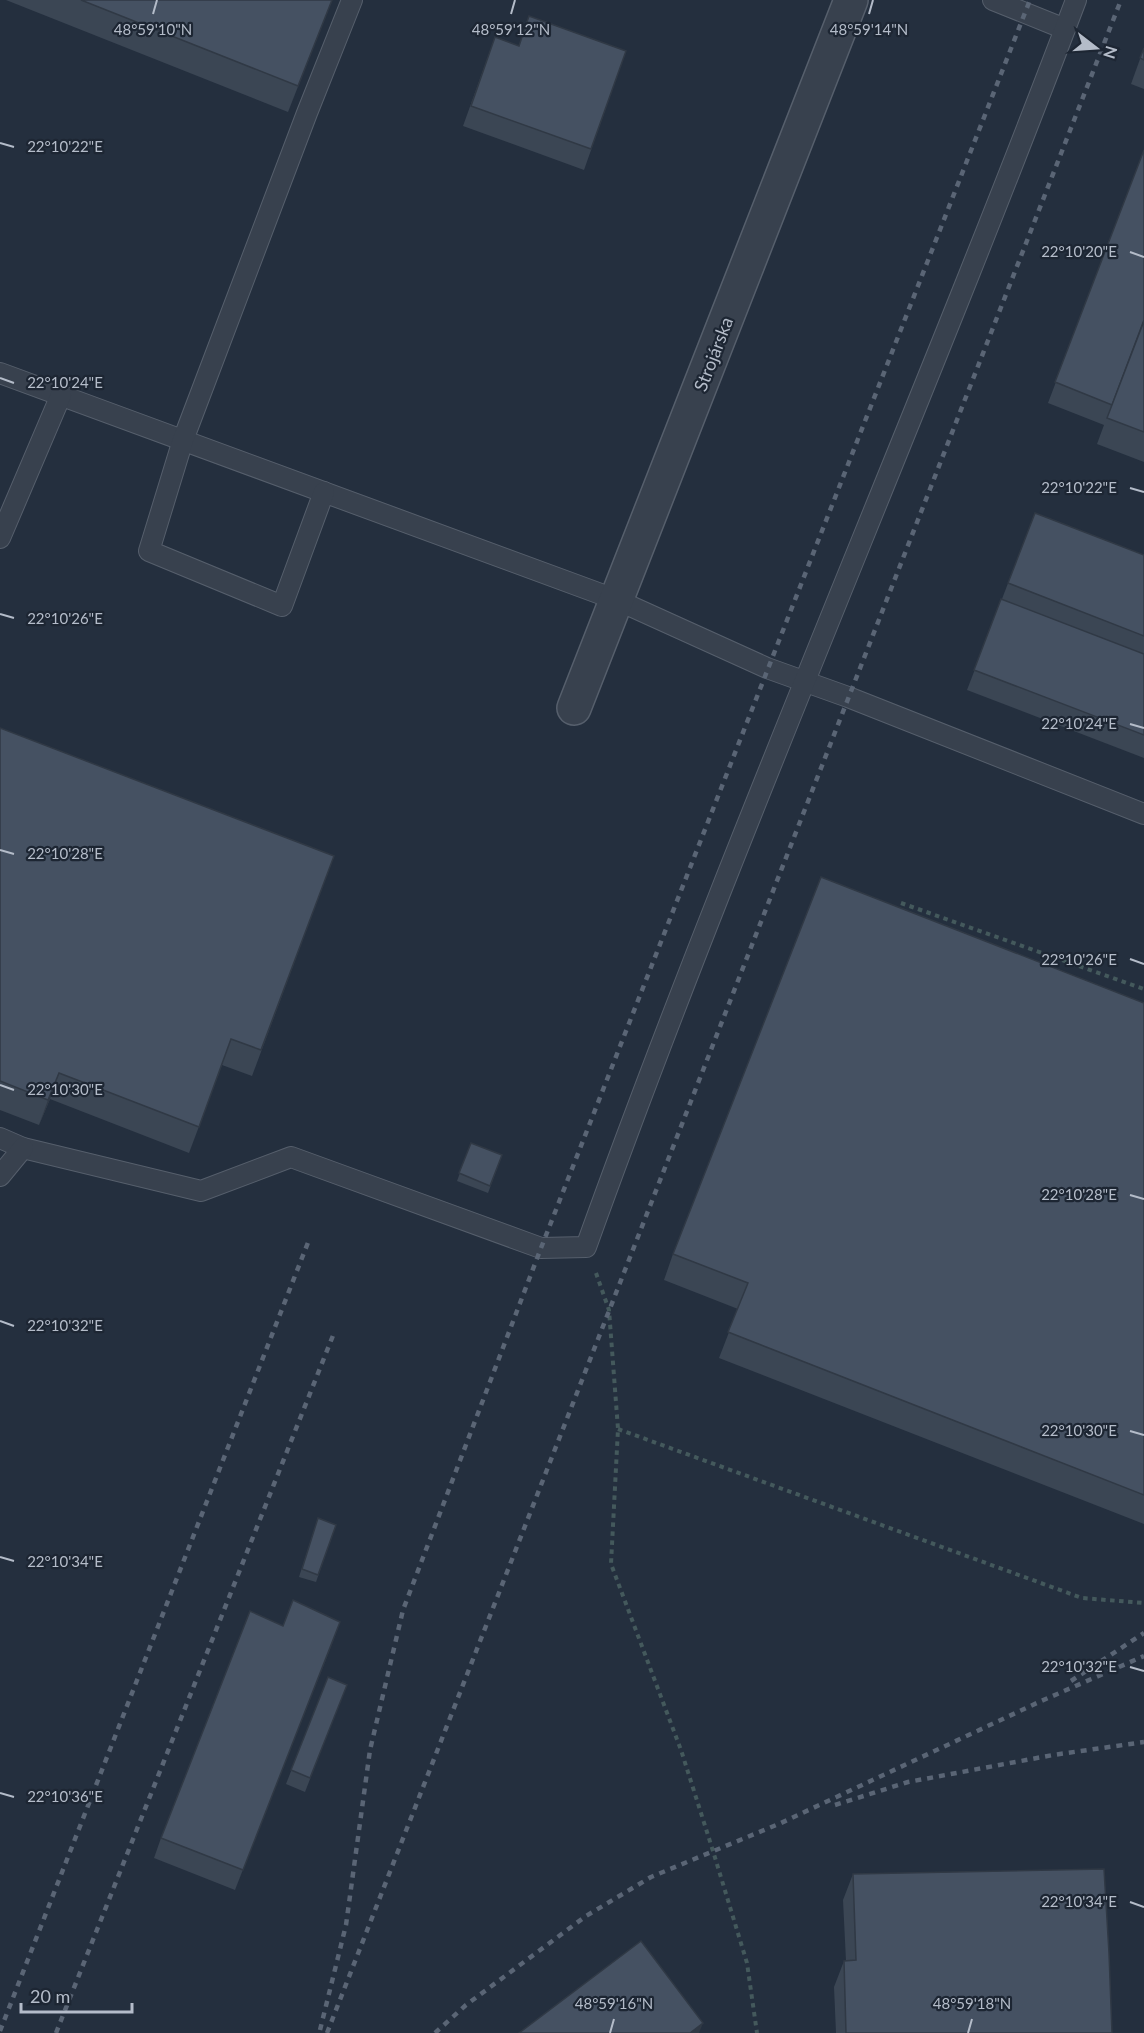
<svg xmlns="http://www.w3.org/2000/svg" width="1144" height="2033" font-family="Lato,sans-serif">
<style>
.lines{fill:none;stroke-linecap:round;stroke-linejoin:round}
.service-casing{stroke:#565f6c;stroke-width:22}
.minor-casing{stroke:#565f6c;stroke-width:36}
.path{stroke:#44595c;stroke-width:4;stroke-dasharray:4.5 4.5;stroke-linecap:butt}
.service{stroke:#38414e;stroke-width:20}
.minor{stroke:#38414e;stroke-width:33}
.rail{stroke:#5a6575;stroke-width:4.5;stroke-dasharray:6 6;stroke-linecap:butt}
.wall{fill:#3b4654}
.shaded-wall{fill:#303945}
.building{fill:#455162;stroke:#303945;stroke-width:1.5}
.ticks{fill:none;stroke:#b4bcc9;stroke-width:2}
.labels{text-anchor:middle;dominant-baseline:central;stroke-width:4.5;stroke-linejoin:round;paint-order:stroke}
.street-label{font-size:18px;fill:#b4bcc9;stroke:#1d2633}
.ticks-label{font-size:15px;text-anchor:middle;fill:#b4bcc9;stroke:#1d2633;stroke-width:4.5;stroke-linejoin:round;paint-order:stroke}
</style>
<rect width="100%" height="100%" fill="#242f3e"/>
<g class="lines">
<g class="service-casing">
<g id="service">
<path d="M 993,0 L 1065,29"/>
<path d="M 0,373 L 617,600 L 767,668 L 848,697 L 1144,814"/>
<path d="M 324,492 L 282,606 L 149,551 L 183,440 L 307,113 L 352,0"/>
<path d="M 0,538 L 61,395"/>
<path d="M 0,1138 L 23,1148 L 201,1191 L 291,1157 L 541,1248 L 586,1247 C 737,827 918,418 1076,0"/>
<path d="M 0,1176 L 23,1148"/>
</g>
</g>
<g class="minor-casing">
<path id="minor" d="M 574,708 L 851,0"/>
</g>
<g class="path">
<path d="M 901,903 L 1144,989"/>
<path d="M 596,1273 L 609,1310 L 618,1429 L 611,1564 L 681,1750 L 713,1851 L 747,1963 L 757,2033"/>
<path d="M 618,1429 L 1082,1598 L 1144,1603"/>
</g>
<use href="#service" class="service"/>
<use href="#minor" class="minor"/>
<g class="rail">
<path d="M 1071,1681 L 1144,1633"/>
<path d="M 835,1805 L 908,1782 L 1053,1755 L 1144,1742"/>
<path d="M 320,2030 L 346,1925 L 370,1750 L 403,1610 L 541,1248 L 1030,0"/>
<path d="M 0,2031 L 309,1240"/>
<path d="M 56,2033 L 334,1333"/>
<path d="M 327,2033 L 1121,0"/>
<path d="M 435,2033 L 466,2005 L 586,1916 L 651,1877 L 781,1823 L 1039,1702 L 1144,1656"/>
</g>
</g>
<g class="wall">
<path d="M 6,0 L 332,0 L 288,112 Z"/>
<path d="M 529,16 L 626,51 L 584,170 L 463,126 L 495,37 L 519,46 Z"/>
<path d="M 1144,48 L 1144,89 L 1131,84 Z"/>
<path d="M 1144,150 L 1144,462 L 1097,444 L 1104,425 L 1048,403 Z"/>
<path d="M 1035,513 L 1144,555 L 1144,758 L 967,690 Z"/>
<path d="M 0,728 L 334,856 L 252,1076 L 222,1065 L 189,1153 L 50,1099 L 39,1125 L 0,1110 Z"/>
<path d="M 1144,1003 L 1144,1524 L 719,1358 L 738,1309 L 664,1280 L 673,1254 Z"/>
<path d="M 471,1143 L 502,1155 L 488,1193 L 457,1181 Z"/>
<path d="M 318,1518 L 336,1525 L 316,1582 L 299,1577 Z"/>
<path d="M 340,1622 L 235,1890 L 154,1858 L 161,1838 L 283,1626 Z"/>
<path d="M 328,1677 L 341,1699 L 305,1792 L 286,1784 Z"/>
<path d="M 853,1874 L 1112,2033 L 836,2033 L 834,1987 L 844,1961 L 846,1961 L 843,1900 Z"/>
</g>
<g class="shaded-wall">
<path d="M 59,1073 L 50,1099 L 39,1125 L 48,1100 Z"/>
<path d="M 340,1622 L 333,1642 L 235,1890 L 243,1870 Z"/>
<path d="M 703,2023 L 699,2033 L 690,2033 Z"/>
</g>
<g class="building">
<path d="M 81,0 L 332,0 L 298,86 Z"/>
<path d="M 529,16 L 626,51 L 591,149 L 471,106 L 495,37 L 519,46 Z"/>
<path d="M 1144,48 L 1144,60 L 1140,58 Z"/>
<path d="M 1144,150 L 1144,320 L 1112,405 L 1055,382 Z"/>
<path d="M 1144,321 L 1144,432 L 1107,418 Z"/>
<path d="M 1035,513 L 1144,555 L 1144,636 L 1008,583 Z"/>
<path d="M 1001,599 L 1144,654 L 1144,735 L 974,670 Z"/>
<path d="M 0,728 L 334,856 L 261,1050 L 231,1039 L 199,1127 L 59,1073 L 48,1100 L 0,1081 Z"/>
<path d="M 821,877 L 1144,1003 L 1144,1495 L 728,1332 L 748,1283 L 673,1254 Z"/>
<path d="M 471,1143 L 502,1155 L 490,1186 L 459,1173 Z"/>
<path d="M 318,1518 L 336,1525 L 318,1575 L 302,1569 Z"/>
<path d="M 293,1600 L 340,1622 L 243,1870 L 161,1838 L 250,1611 L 283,1626 Z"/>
<path d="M 328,1677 L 347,1685 L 310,1778 L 291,1770 Z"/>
<path d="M 1104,1869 L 1109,1953 L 1112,2033 L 846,2033 L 844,1961 L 856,1960 L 853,1874 Z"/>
<path d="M 641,1941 L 703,2023 L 690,2033 L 519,2033 Z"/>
</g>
<path class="ticks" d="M 153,14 L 157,0M 511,14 L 515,0M 869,14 L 873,0M 0,143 L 14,147M 1130,252 L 1144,257M 0,378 L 14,383M 1130,488 L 1144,492M 0,614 L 14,618M 1130,724 L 1144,728M 0,850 L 14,854M 1130,959 L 1144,964M 0,1085 L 14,1090M 1130,1195 L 1144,1199M 0,1321 L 14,1326M 1130,1431 L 1144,1435M 0,1557 L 14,1561M 1130,1667 L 1144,1671M 0,1793 L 14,1797M 1130,1902 L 1144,1907M 610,2033 L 614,2019M 968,2033 L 972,2019"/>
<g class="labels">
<g class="street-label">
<text transform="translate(713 354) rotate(-69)">Strojárska</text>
</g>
</g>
<g class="ticks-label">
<text x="153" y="35">48°59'10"N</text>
<text x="511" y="35">48°59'12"N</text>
<text x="869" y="35">48°59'14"N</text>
<text x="65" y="152">22°10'22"E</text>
<text x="1079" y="257">22°10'20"E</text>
<text x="65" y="388">22°10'24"E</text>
<text x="1079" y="493">22°10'22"E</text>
<text x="65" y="624">22°10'26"E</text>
<text x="1079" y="729">22°10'24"E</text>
<text x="65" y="859">22°10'28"E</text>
<text x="1079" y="965">22°10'26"E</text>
<text x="65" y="1095">22°10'30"E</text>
<text x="1079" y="1200">22°10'28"E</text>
<text x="65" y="1331">22°10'32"E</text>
<text x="1079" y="1436">22°10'30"E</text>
<text x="65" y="1567">22°10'34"E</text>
<text x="1079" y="1672">22°10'32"E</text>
<text x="65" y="1802">22°10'36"E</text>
<text x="1079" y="1907">22°10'34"E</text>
<text x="614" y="2009">48°59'16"N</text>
<text x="972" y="2009">48°59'18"N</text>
</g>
<g transform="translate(1096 48) rotate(107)" stroke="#1d2633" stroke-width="4.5" paint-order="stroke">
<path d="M0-4.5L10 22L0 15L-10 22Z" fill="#b4bcc9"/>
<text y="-9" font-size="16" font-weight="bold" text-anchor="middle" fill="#b4bcc9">N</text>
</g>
<path d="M21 2003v9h111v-9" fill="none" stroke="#b4bcc9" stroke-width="3"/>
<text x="30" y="2003" font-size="18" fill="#b4bcc9" stroke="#1d2633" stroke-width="4.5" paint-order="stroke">20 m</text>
</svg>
